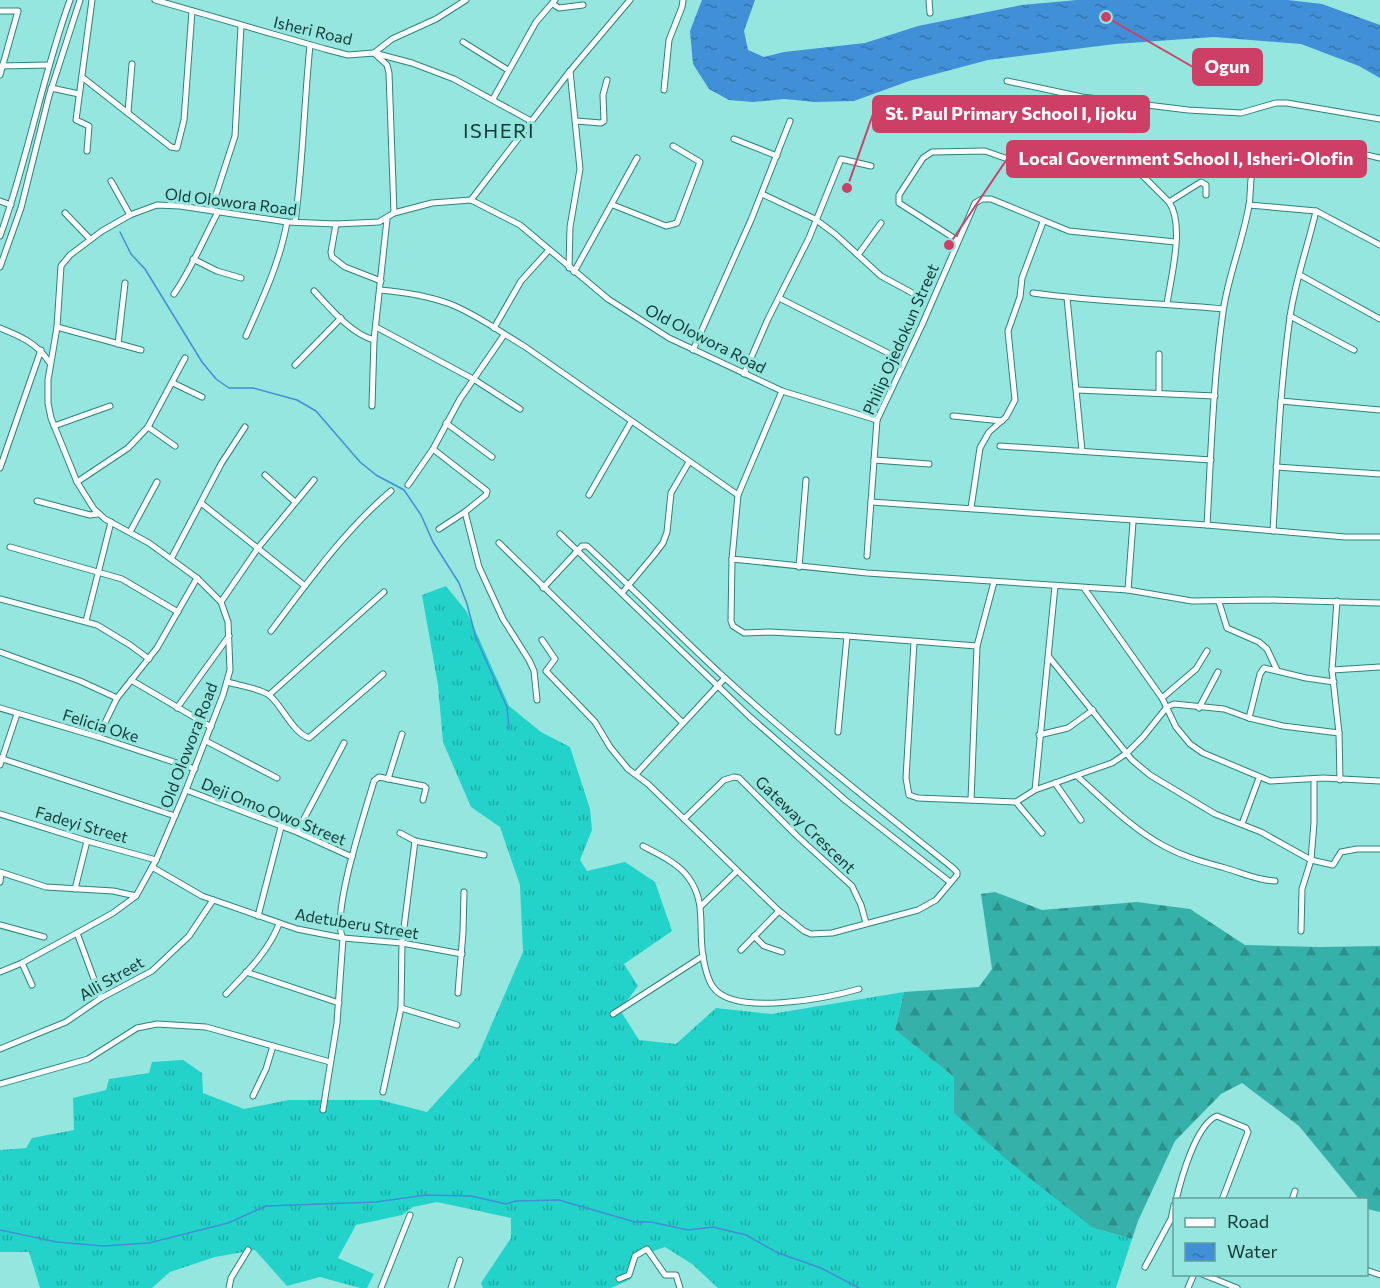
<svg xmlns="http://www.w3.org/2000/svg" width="1380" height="1288" font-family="Commissioner,sans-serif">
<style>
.grass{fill:url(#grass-tufts)}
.forest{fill:url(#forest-firs)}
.water{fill:url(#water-ripples)}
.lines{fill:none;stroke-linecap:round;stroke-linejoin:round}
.stream{stroke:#408fd7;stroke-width:1.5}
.minor-casing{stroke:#2d827c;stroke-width:7}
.minor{stroke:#fff;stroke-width:5}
.labels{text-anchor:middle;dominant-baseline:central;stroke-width:6;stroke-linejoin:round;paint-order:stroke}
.street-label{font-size:16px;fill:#153835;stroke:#94e6df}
.quarter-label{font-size:20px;letter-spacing:1.5px;fill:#153835;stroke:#94e6df}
.leader{fill:none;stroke:#ce3f65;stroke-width:2}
.callout-dot{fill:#ce3f65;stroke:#94e6df;stroke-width:2}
.callout{fill:#ce3f65;stroke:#ce3f65;stroke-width:2}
.callout-label{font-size:18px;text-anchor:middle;font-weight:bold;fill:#fff}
</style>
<defs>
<pattern id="grass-tufts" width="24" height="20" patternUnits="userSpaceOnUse" patternTransform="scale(1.5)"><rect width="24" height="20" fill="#23d3c9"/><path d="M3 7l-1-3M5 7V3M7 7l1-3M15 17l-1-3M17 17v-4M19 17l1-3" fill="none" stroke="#1daca4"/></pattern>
<pattern id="forest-firs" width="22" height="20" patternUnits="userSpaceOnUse" patternTransform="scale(1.5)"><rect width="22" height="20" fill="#35b1a9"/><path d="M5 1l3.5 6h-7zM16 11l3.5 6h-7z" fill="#2c918a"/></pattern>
<pattern id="water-ripples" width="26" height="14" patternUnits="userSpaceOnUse" patternTransform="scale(1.5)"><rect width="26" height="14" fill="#408fd7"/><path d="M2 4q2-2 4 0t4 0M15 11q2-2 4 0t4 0" fill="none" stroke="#3476af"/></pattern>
</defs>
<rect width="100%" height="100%" fill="#94e6df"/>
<path class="grass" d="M 446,586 L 467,612 L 509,706 L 541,732 L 570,747 L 590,809 L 592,830 L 580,860 L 587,871 L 625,862 L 655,882 L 672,931 L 624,964 L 638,986 L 620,1010 L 639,1040 L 676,1044 L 716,1008 L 771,1014 L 904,992 L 895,1030 L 954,1077 L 1093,1228 L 1132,1239 L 1116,1288 L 718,1288 L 692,1264 L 665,1247 L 631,1259 L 631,1279 L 611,1288 L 483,1288 L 481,1283 L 511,1238 L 511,1218 L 437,1202 L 413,1207 L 402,1215 L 356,1225 L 338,1258 L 374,1274 L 367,1288 L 360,1288 L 320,1277 L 287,1286 L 255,1250 L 215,1257 L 170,1272 L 152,1288 L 40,1288 L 29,1252 L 0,1252 L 0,1150 L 26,1148 L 32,1138 L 74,1130 L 73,1098 L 106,1090 L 109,1079 L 149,1073 L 152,1062 L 183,1060 L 202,1073 L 203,1093 L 244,1109 L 289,1100 L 380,1100 L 427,1112 L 478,1056 L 523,952 L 520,885 L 500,827 L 471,807 L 443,742 L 438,685 L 422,595 Z"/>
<path class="forest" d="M 995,892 L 1042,910 L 1137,902 L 1190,909 L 1245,945 L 1319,947 L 1380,946 L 1380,1212 L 1367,1209 L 1366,1200 L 1359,1199 L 1299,1126 L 1242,1083 L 1221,1094 L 1175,1141 L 1138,1221 L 1132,1239 L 1093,1228 L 1012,1164 L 954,1113 L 954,1077 L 895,1030 L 904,992 L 979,987 L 992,969 L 981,894 Z"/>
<path class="water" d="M 702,0 L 755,0 L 744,31 L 748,50 L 764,57 L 784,52 L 865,43 L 918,26 L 1022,5 L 1077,0 L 1288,0 L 1322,4 L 1380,25 L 1380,78 L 1359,66 L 1301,44 L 1214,37 L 1115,44 L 988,60 L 909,81 L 854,101 L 816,102 L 784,99 L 753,102 L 729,100 L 709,89 L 693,64 L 690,31 Z"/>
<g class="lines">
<g class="stream">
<path d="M 120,232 L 131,254 L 145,269 L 202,362 L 216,379 L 229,388 L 253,388 L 297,400 L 316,411 L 360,462 L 376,475 L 404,490 L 421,515 L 433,542 L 459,583 L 467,604 L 476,638 L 507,707 L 509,728"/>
<path d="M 0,1230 L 57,1242 L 103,1246 L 149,1243 L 228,1223 L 266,1206 L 376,1202 L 426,1195 L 471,1196 L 506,1204 L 516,1201 L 559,1200 L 635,1222 L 651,1222 L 688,1230 L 713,1227 L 746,1235 L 778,1253 L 821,1268 L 859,1288"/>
</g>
<g class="minor-casing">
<g id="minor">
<path d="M 155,0 L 325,49 L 348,55 L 374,53 L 387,65 L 389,73 L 394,213"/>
<path d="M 466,0 L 436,19 L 392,39 L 374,53 L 412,63 L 454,79 L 531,121"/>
<path d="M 929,0 L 930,13"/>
<path d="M 553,4 L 559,8 L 583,5"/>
<path d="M 0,11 L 18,11 L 0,75"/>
<path d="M 463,42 L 508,70"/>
<path d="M 0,66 L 49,65"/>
<path d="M 82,77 L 171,147 L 177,148 L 184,120 L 192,11"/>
<path d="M 1007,81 L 1082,97 L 1188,110 L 1241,113 L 1276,103 L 1287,103 L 1380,119"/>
<path d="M 51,88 L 79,94"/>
<path d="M 664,90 L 669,40 L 682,7 L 683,0"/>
<path d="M 493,99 L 536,22 L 555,0"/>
<path d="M 128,112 L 132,64"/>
<path d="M 576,121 L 601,123 L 604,121 L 603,95 L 607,80"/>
<path d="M 734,139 L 777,156"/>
<path d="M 87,151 L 89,126 L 76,120 L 92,0"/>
<path d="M 111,181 L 130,215"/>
<path d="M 762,194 L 815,219 L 835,234 L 881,276 L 918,296"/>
<path d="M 471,200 L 570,71 L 630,0"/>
<path d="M 0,201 L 11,205"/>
<path d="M 1169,202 L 1201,182 L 1206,185 L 1206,195"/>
<path d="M 613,205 L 666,226 L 677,223 L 700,162 L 673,146"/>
<path d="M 1249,205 L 1316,211 L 1380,245"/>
<path d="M 211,210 L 235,136 L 241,26"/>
<path d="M 65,213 L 90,239"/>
<path d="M 295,222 C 303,164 304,104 310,45"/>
<path d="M 336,224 L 331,252 L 332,257 L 345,267 L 381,281"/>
<path d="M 0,236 C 28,159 42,77 70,0"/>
<path d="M 957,240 L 899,203 L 899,195 L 923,158 L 932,152 L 985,151 L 1022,164 L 1035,167 L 1051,167 L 1113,146 L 1169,202 C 1185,225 1171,276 1167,304"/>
<path d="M 858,255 L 881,223"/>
<path d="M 193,259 L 217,271 L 241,278"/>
<path d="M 0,267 L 21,208 L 49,96 L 80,0"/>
<path d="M 569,268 L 570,227 L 580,169 L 570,71"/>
<path d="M 574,272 L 637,158"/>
<path d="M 1300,275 L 1380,319"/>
<path d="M 380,290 C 403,292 428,296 450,304 C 476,314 500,332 524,346 L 738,495"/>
<path d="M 314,291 C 330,308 351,334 374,340"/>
<path d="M 1033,293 C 1096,302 1160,303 1223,309"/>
<path d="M 174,294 C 191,270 204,238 218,212"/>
<path d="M 779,298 L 892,355"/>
<path d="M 1067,298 L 1082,451"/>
<path d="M 1290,316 L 1354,350"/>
<path d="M 57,327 L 141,350"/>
<path d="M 376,327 L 475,380 L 520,409"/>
<path d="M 0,328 C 20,336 37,343 49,362"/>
<path d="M 494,328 L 521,281 L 549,250"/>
<path d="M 246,336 C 262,300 280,262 287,222"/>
<path d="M 118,344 L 125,283"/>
<path d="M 693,350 L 751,220 L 790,121"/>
<path d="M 295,365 L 341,318"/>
<path d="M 744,374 L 768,319 L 809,238 L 841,159 L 871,166"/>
<path d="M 173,383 L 202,397"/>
<path d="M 1077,390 L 1215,396"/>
<path d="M 782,391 L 738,495 L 732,559 L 867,573 L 1128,590 L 1192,601 L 1267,600 L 1380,603"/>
<path d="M 1159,393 L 1159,354"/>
<path d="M 1281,401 L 1380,410"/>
<path d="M 372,406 L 374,340 L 387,219"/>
<path d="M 953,416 L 1002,421"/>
<path d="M 446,423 L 492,457"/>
<path d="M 54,426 L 110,406"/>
<path d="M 148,427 L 175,446"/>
<path d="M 1000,446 L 1211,460"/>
<path d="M 433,449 L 487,491 L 486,495 L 465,512 L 439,529"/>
<path d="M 874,460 L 929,464"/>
<path d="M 1276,467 L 1380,474"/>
<path d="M 0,468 L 41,350"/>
<path d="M 265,475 L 295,502"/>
<path d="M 77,482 L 128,448 L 148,427 L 185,358"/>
<path d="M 408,485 L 433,449 L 460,399 L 504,335"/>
<path d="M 589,495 L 631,422"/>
<path d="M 37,501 L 90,515 L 98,514"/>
<path d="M 871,502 L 1207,525 L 1345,537 L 1380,537"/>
<path d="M 201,503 L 305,586"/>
<path d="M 971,508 L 980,448 L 989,432 L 1006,417 L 1015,400 L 1008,331 L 1020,297 L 1022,278 L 1043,222"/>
<path d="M 465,512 L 479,567 L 503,619 L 529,660 L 534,671 L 537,700"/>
<path d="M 1207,525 C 1211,454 1213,382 1223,312 C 1228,276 1243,241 1249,205 C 1252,189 1247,154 1267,149 C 1305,143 1343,149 1380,158"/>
<path d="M 1273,531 C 1277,459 1280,388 1290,317 C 1295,281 1308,246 1316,211"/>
<path d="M 130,532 L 157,482"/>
<path d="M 560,534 L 750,717 L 845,800 L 950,882"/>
<path d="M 499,543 L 683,723"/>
<path d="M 10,547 L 122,579 L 178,612"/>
<path d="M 867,556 L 877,420 L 922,325 L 975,203 L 982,199 L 991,199 L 1069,231 L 1175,242"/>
<path d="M 171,559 L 221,464 L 245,427"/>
<path d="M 732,559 L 731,621 L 733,626 L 744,633 L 769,632 L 847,636 L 977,646"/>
<path d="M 799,567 L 806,480"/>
<path d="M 1084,588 L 1162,698 L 1176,727 L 1190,744 L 1203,753 L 1270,781 L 1323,778 L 1380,781"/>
<path d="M 1128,590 L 1133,522"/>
<path d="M 622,593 L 653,556 L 663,543 L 667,532 L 671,493 L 689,462"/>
<path d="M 0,599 L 97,625 L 130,645 L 149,659"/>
<path d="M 1337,601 L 1332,670 L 1339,733 L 1340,780"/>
<path d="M 221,602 L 258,548 L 314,480"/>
<path d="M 1219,602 L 1227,628 L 1259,642 L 1267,649 L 1277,670"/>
<path d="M 86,621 L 111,522"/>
<path d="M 271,631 C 308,582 344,531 391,491"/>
<path d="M 542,640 L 555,659 L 546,671 L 595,722 L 610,747 L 628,769 L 648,784 L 779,911 L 804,931 L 811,934 L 832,933 L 918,910 L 936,900 L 957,875 L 957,872 L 953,868 C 876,806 798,745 725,678 C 678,635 634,589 587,546 L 582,546 L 543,588"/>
<path d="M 914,642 L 906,778 L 909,795 L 918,798 L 1016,802 L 1035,790 L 1055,586"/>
<path d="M 0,652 L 80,681 L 117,698"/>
<path d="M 1049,657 L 1132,760 L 1150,775 L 1215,814 L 1261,832 L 1311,860 L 1333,865 L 1341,852 L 1357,849 L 1380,849"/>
<path d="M 1332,670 L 1380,667"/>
<path d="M 131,680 L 211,727"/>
<path d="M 227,682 C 238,685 261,689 269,695 C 281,704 293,733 309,738 L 383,674"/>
<path d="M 269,695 L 384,592"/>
<path d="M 1162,698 L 1196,669 L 1207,651"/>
<path d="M 0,708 L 98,737 L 195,769"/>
<path d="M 177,708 L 229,636"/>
<path d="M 1199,708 L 1218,672"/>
<path d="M 1249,718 L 1260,674 L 1264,668 L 1306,678 L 1334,682"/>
<path d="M 838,732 L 847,636"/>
<path d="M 1039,735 L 1068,728 L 1093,710"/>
<path d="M 98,737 L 117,698 L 157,648 L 197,578"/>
<path d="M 206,741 L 277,778"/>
<path d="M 0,758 L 175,816"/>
<path d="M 0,765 L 17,714"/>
<path d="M 636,774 L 725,678"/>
<path d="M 1077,776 C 1104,800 1132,829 1164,846 C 1184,857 1204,862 1225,868 C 1243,873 1256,880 1275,881"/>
<path d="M 388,779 L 402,734"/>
<path d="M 1055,783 L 1081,820"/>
<path d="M 186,790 L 297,832 L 352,857"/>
<path d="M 1035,790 L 1112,763 L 1127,753 L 1143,737 L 1167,707 L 1174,704 L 1224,709 L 1249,718 L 1283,726 L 1339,733"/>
<path d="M 971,800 L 977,646 L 994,582"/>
<path d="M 1016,802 L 1042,833"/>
<path d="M 0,814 L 87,841 L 156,860"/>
<path d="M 684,819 L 724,780 L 734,777 L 739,778 L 797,836 L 852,886 L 861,905 L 866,923"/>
<path d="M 1242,824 L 1259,778"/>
<path d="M 297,832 L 344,743"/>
<path d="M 400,833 L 415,841 L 484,855"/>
<path d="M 643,846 C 658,854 678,863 688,877 C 707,902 698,928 703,956 C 704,965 708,980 713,987 C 734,1017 828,998 859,989"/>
<path d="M 152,867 L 202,896 L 297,929 L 343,938 L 402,943 L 462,954"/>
<path d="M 0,872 L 46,887 L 113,891 L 136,896"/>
<path d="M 0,882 L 1,873"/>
<path d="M 75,889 L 87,841"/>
<path d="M 701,906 L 737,871"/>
<path d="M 258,916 L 281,827"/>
<path d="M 0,925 L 44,937"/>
<path d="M 1301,931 L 1302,889 L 1311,860 L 1314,823 L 1314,779"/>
<path d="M 77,933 L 101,998"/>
<path d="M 754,936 L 764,946 L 782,952"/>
<path d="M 741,950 L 779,911"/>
<path d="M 22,963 L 32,985"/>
<path d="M 0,972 L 22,963 L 77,933 L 113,913 L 136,896 L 156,860 L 186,790 L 223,695 L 230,670 L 228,622 L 221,602 L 197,578 L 149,543 L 105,519 L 94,509 L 77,482 L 51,418 L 48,403 L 48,380 L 57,327 L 61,266 L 70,255 L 102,231 L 130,215 L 157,205 L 180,206 L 287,222 L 336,224 L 379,222 L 394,213 L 432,203 L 471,200 L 520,225 L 608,299 L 669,338 L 782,391 L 877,420"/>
<path d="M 246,972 L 339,1003"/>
<path d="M 458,993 L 463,932 L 464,892"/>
<path d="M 226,994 C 247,972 268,952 279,924"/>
<path d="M 401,1008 L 457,1025"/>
<path d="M 613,1014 L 703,956"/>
<path d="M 0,1049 L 66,1022 L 101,998 L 152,971 L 189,936 L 213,900"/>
<path d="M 0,1084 L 88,1059 L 137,1028 L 157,1024 L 206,1027 L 330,1062"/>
<path d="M 383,1092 L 401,1008 L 402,943 L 415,841"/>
<path d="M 253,1096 L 266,1069 L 273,1046"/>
<path d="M 323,1110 L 337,1023 L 343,938 C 330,916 366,809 374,781 L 379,777 L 424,786 L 426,788 L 423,800"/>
<path d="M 1176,1200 C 1181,1179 1196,1124 1217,1116 L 1246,1128 L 1248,1132 L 1222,1200"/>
<path d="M 1292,1200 L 1295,1191"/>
<path d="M 1145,1267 L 1171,1219 L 1174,1205"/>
<path d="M 1366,1270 L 1380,1275"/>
<path d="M 1202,1274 L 1237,1288"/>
<path d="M 619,1279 L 629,1275 L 635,1256 L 647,1249 L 665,1275 L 676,1275 L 680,1288"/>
<path d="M 229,1288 L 231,1278 L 248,1250"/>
<path d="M 381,1288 L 410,1215"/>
<path d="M 451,1288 L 460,1260"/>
<path d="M 1188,1288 L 1194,1274"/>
</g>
</g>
<use href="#minor" class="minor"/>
</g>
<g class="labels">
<g class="street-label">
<text transform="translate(313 30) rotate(13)">Isheri Road</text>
<text transform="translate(231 201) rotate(7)">Old Olowora Road</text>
<text transform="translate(706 338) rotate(27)">Old Olowora Road</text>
<text transform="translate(900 339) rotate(-66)">Philip Ojedokun Street</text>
<text transform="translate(101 725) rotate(17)">Felicia Oke</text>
<text transform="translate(188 745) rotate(-69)">Old Olowora Road</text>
<text transform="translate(274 811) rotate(22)">Deji Omo Owo Street</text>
<text transform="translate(82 824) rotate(16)">Fadeyi Street</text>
<text transform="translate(806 824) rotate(44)">Gateway Crescent</text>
<text transform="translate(357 923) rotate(9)">Adetuberu Street</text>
<text transform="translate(111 978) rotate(-30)">Alli Street</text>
</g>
<g class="quarter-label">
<text x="499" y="130">ISHERI</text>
</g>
</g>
<path class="leader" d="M1106 17L1193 67M847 188L873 114M949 245L1007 159"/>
<g class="callout-dot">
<circle cx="1106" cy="17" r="6"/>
<circle cx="847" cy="188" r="6"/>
<circle cx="949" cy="245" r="6"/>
</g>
<g class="callout">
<rect x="1193" y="49" width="69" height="36" rx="6"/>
<rect x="873" y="96" width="276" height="36" rx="6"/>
<rect x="1007" y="141" width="359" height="36" rx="6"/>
</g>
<g class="callout-label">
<text x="1227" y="73">Ogun</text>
<text x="1011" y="120">St. Paul Primary School I, Ijoku</text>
<text x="1186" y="165">Local Government School I, Isheri-Olofin</text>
</g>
<rect x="1173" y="1198" width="195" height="78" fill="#94e6df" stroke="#61a09b" stroke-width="1.5"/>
<rect x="1185" y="1218" width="30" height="9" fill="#ffffff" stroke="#61a09b" stroke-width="1.5"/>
<text x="1227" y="1228" font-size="18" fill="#153835">Road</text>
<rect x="1185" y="1243" width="30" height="18" fill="url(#water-ripples)" stroke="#61a09b" stroke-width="1.5"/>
<text x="1227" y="1258" font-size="18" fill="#153835">Water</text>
</svg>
